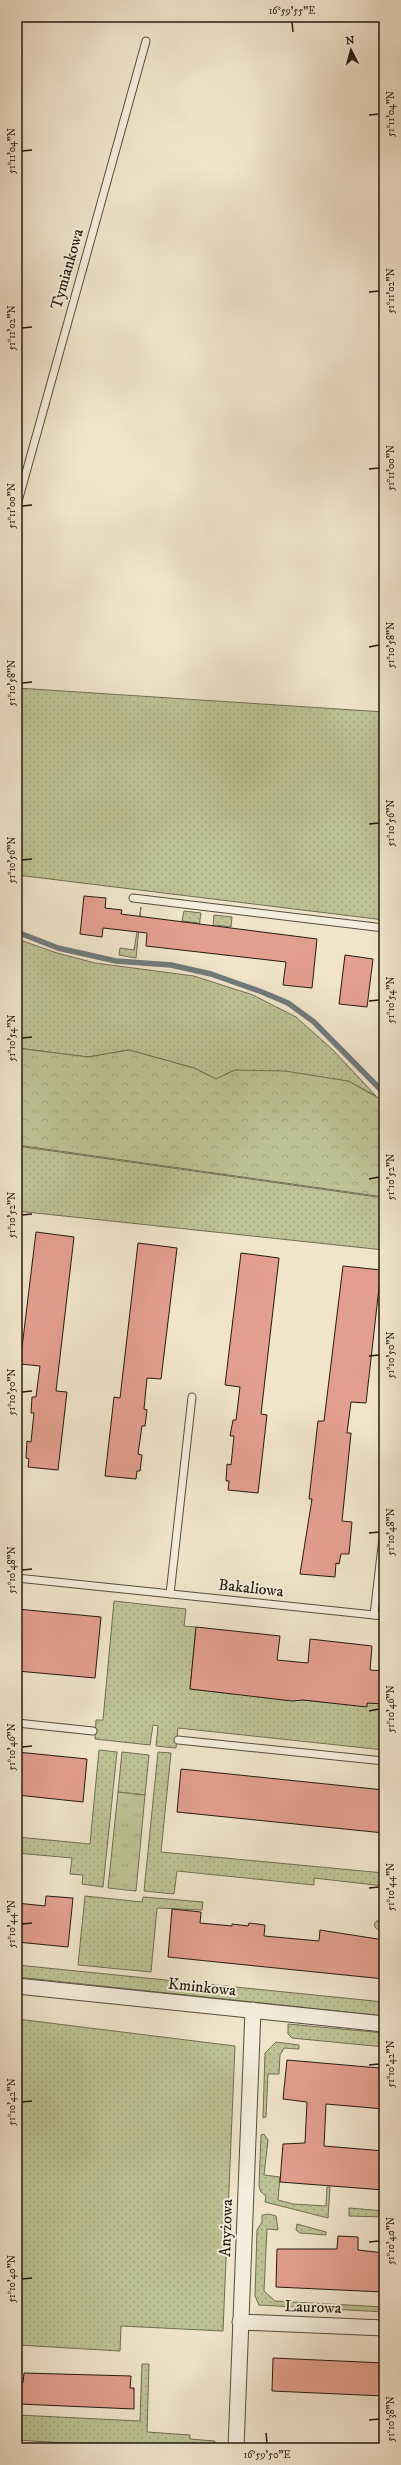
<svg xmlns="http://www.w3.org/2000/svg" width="401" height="2465" font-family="'IM FELL DW Pica',serif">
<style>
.grass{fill:url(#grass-dots);stroke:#716e52}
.forest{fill:url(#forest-crowns);stroke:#716e52}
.park{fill:url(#park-tufts);stroke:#716e52}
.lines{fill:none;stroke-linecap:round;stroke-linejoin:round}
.stream{stroke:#6f7b7b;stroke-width:5.5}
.building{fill:#e39f8e;stroke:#251a10}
.service-casing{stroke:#584c3e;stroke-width:9}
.minor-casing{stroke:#584c3e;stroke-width:17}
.service{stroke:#f5eddd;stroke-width:7}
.minor{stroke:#f5eddd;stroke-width:15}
.ticks{fill:none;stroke:#251a10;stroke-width:1.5}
.labels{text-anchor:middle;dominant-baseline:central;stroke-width:4;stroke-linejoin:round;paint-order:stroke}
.street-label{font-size:16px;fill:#251a10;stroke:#f5eddd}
.neatline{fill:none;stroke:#251a10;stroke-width:1.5}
.ticks-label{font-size:10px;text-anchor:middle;fill:#251a10}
</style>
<defs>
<pattern id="grass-dots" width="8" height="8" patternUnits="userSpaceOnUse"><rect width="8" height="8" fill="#bdc395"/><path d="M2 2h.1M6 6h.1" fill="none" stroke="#a2a77f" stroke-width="1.8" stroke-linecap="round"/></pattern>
<pattern id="forest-crowns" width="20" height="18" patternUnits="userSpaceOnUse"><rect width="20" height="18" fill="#bdc395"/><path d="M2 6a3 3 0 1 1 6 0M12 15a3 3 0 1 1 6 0" fill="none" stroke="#a2a77f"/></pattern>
<pattern id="park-tufts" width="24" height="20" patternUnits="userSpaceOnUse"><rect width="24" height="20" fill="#bdc395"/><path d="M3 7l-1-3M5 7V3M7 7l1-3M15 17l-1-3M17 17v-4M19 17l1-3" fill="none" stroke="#a2a77f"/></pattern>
</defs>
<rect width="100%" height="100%" fill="#f0e4ca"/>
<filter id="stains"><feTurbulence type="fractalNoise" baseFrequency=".005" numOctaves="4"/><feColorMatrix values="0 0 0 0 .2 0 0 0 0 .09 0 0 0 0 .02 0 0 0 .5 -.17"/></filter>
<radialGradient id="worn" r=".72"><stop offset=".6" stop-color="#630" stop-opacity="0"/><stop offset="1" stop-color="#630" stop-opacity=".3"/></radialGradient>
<g class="grass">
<path d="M 17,688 L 384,712 L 384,920 L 17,875 Z"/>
<path d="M 141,907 L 136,958 L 119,955 L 120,948 L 134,950 Z"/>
<path d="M 184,911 L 201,913 L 198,934 L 198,923 L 182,921 Z"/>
<path d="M 214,915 L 232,917 L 231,927 L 215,925 L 213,936 L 212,936 Z"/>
<path d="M 17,939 L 57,953 L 95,963 L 194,976 L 253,995 L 296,1017 L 333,1050 L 376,1096 L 348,1081 L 235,1070 L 216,1079 L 194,1068 L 129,1050 L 88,1057 L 17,1048 Z"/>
<path d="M 17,1146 L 384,1198 L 384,1250 L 17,1211 Z"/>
<path d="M 114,1601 L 186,1609 L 184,1626 L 196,1627 L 190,1689 L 366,1706 L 367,1703 L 384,1704 L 384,1750 L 178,1728 L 176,1748 L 156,1746 L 158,1726 L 153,1725 L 150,1745 L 95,1739 L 96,1720 L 103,1720 Z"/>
<path d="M 99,1750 L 117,1752 L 103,1887 L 82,1884 L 83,1875 L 70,1874 L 72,1858 L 17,1853 L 17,1837 L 90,1844 Z"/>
<path d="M 122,1752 L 149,1755 L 145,1795 L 118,1792 Z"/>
<path d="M 158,1752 L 171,1753 L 161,1852 L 384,1873 L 384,1886 L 314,1878 L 314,1885 L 177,1871 L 174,1894 L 144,1891 Z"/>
<path d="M 85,1896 L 142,1902 L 143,1897 L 203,1902 L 202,1910 L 157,1908 L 151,1972 L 78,1965 Z"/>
<circle cx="379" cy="1925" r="4.5"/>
<path d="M 17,1965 L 384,2002 L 384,2016 L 17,1977 Z"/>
<path d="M 17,2019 L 235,2046 L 223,2331 L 121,2326 L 120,2351 L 17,2345 Z"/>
<path d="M 288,2024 L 384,2033 L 384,2047 L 292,2038 L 288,2034 Z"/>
<path d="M 276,2042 L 299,2045 L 299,2049 L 284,2048 L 280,2055 L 279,2074 L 268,2074 L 266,2117 L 263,2118 L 265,2053 Z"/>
<path d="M 264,2134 L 268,2140 L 264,2175 L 280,2177 L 278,2200 L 293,2204 L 326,2206 L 327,2187 L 330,2187 L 328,2218 L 265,2202 L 266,2196 L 261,2192 L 259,2186 L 261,2135 Z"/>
<path d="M 349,2208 L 384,2211 L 384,2217 L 349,2216 Z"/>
<path d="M 269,2214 L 276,2216 L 278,2230 L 267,2229 L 264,2291 L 275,2301 L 384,2307 L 384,2312 L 259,2305 L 255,2296 L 257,2230 L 262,2222 L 262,2215 Z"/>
<path d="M 297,2224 L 326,2232 L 326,2235 L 300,2233 L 296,2230 Z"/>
<path d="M 142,2364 L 149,2364 L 147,2432 L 190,2435 L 190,2439 L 215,2441 L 214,2448 L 125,2447 L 17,2440 L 17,2415 L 140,2421 Z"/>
</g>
<path class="forest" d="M 17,1048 L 88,1057 L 129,1050 L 194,1068 L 216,1079 L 235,1070 L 285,1071 L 348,1081 L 384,1101 L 384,1197 L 17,1145 Z"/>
<path class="park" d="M 118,1792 L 145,1795 L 136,1891 L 108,1888 Z"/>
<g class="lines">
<path class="stream" d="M 17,932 L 58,948 L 116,961 L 171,965 L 211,974 L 262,992 L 288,1003 L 314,1022 L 384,1093"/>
</g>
<g class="building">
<path d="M 84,896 L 106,898 L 105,908 L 122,910 L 121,914 L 317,939 L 312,988 L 283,985 L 286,962 L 146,946 L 147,933 L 103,928 L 102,937 L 80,934 Z"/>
<path d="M 345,955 L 373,959 L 367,1007 L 339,1004 Z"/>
<path d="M 36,1232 L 74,1237 L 56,1391 L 67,1392 L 58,1470 L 28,1467 L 29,1459 L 26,1458 L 27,1441 L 31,1442 L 34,1413 L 31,1413 L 32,1397 L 36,1397 L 40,1366 L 20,1364 Z"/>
<path d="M 138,1243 L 177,1248 L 161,1379 L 147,1378 L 144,1409 L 147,1410 L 145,1426 L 142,1426 L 138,1454 L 142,1455 L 140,1471 L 137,1471 L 136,1479 L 105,1476 L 114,1397 L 120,1398 Z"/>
<path d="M 241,1253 L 279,1258 L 261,1414 L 267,1415 L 258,1493 L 228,1490 L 229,1481 L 226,1481 L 227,1464 L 231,1465 L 234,1436 L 230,1436 L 233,1420 L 236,1420 L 240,1387 L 225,1385 Z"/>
<path d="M 343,1266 L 381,1270 L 366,1403 L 351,1402 L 347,1433 L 351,1433 L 342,1521 L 352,1522 L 349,1554 L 341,1554 L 339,1564 L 336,1563 L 335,1577 L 300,1574 L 312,1499 L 309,1499 L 318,1421 L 324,1421 Z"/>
<path d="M 17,1609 L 101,1617 L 95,1678 L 17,1671 Z"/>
<path d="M 196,1627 L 280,1636 L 277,1660 L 308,1663 L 310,1639 L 372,1646 L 370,1670 L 384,1671 L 384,1704 L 367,1703 L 367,1707 L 303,1700 L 292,1701 L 190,1689 Z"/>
<path d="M 17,1752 L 87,1759 L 83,1802 L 17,1795 Z"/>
<path d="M 181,1769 L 384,1790 L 384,1833 L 177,1812 Z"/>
<path d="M 46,1896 L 73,1898 L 68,1947 L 17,1942 L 17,1903 L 45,1906 Z"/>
<path d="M 172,1909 L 201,1912 L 200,1923 L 232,1926 L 232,1924 L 248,1926 L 249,1923 L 265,1925 L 264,1936 L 319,1941 L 320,1930 L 384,1940 L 384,1979 L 168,1957 Z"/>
<path d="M 287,2060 L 379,2068 L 379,2070 L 384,2071 L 384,2109 L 326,2104 L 324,2146 L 384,2151 L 384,2190 L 280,2182 L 283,2144 L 305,2143 L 307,2102 L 283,2099 Z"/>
<path d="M 338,2236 L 358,2237 L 358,2250 L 384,2253 L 383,2292 L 276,2287 L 277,2249 L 337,2249 Z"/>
<path d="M 273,2358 L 384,2363 L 384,2396 L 272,2391 Z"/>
<path d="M 24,2373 L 131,2376 L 130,2388 L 134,2388 L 134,2409 L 19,2404 L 19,2383 L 23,2383 Z"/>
</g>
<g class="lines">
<g class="service-casing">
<g id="service">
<path d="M 17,505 L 146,41"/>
<path d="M 133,898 L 384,928"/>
<path d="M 17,1578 L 384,1616"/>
<path d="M 170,1594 L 192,1397"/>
<path d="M 374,1615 L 384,1529"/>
<path d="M 17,1723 L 93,1731"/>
<path d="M 178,1740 L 384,1761"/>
</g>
</g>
<g class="minor-casing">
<g id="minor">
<path d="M 17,1986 L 384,2024"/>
<path d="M 240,2322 L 384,2328"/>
<path d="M 236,2448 L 253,2010"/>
</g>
</g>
<use href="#service" class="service"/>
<use href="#minor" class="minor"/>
</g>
<path class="ticks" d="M 292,22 L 293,32M 369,115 L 379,114M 22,151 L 32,150M 369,292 L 379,291M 22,328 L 32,327M 369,469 L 379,468M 22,506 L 32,505M 369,647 L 379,645M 22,683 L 32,682M 369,824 L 379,823M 22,860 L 32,859M 369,1001 L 379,1000M 22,1038 L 32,1037M 369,1179 L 379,1177M 22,1215 L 32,1214M 369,1356 L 379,1355M 22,1392 L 32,1391M 369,1533 L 379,1532M 22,1570 L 32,1569M 369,1711 L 379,1709M 22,1747 L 32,1746M 369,1888 L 379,1887M 22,1924 L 32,1923M 369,2065 L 379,2064M 22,2102 L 32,2101M 369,2242 L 379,2241M 22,2279 L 32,2278M 369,2420 L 379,2419M 266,2433 L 267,2443"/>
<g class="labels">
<g class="street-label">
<text transform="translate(67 269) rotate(-74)">Tymiankowa</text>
<text transform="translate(251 1588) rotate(6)">Bakaliowa</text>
<text transform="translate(202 1987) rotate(6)">Kminkowa</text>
<text transform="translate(226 2228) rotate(-88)">Anyżowa</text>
<text transform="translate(313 2307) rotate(2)">Laurowa</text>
</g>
</g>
<rect width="401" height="2465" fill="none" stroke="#f0e4ca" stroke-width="44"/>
<g transform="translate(351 50) rotate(354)" stroke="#f5eddd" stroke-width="3" paint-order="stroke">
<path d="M0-3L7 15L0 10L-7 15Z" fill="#251a10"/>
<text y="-6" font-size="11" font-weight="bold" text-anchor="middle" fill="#251a10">N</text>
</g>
<rect x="22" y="22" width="357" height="2421" class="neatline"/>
<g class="ticks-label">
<text x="292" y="14">16°59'55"E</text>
<text transform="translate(390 114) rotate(-90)" y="4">51°11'04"N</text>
<text transform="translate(11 151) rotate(-90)" y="4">51°11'04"N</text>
<text transform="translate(390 291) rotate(-90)" y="4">51°11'02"N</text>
<text transform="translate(11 328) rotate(-90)" y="4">51°11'02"N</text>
<text transform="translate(390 468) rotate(-90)" y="4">51°11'00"N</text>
<text transform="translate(11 506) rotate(-90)" y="4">51°11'00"N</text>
<text transform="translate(390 645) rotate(-90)" y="4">51°10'58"N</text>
<text transform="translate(11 683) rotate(-90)" y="4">51°10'58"N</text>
<text transform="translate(390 823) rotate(-90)" y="4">51°10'56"N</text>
<text transform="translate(11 860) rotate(-90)" y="4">51°10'56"N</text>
<text transform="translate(390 1000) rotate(-90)" y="4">51°10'54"N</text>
<text transform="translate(11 1038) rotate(-90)" y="4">51°10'54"N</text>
<text transform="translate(390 1177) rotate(-90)" y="4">51°10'52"N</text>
<text transform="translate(11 1215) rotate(-90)" y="4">51°10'52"N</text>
<text transform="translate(390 1355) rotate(-90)" y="4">51°10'50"N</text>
<text transform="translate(11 1392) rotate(-90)" y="4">51°10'50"N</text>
<text transform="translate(390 1532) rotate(-90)" y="4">51°10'48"N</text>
<text transform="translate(11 1570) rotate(-90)" y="4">51°10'48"N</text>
<text transform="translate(390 1709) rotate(-90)" y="4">51°10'46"N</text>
<text transform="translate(11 1747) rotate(-90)" y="4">51°10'46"N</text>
<text transform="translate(390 1887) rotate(-90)" y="4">51°10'44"N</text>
<text transform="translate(11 1924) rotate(-90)" y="4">51°10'44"N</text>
<text transform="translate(390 2064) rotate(-90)" y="4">51°10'42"N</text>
<text transform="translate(11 2102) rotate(-90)" y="4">51°10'42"N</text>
<text transform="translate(390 2241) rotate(-90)" y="4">51°10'40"N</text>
<text transform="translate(11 2279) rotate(-90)" y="4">51°10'40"N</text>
<text transform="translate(390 2419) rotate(-90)" y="4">51°10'38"N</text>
<text x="267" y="2458">16°59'50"E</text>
</g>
<rect width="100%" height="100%" filter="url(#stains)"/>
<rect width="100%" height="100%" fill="url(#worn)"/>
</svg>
